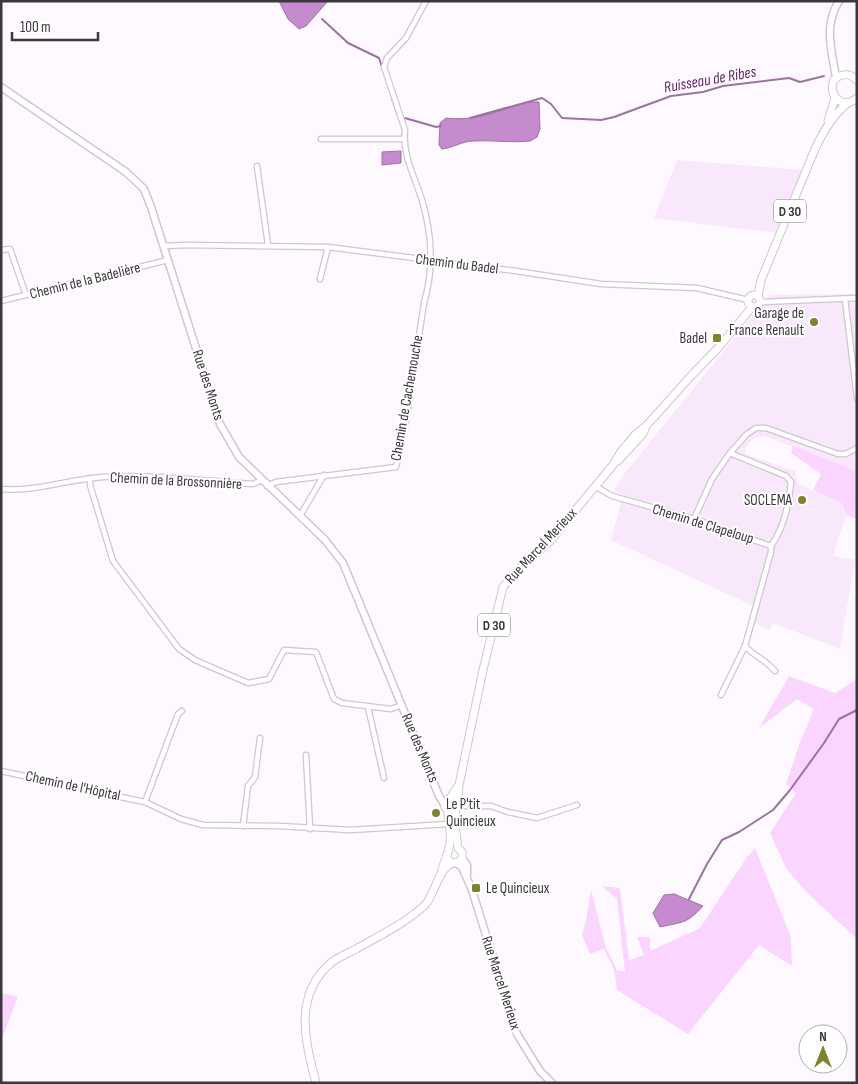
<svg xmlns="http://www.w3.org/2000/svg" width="858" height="1084" font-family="'Sofia Sans Condensed',sans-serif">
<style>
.built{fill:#f9e8fb}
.green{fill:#fad5ff}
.water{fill:#c68bcf;stroke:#9c72a3}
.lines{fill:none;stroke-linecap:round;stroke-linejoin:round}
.stream{stroke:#9c72a3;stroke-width:2}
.street-casing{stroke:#d0c5d2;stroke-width:7}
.secondary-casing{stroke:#d0c5d2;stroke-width:9}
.primary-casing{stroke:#d0c5d2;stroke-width:9}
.street{stroke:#fff;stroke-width:4.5}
.secondary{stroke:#fff;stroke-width:6}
.primary{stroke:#fff;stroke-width:7}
.poi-dot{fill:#7f832e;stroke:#fff;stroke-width:2}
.labels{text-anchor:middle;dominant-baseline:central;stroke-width:4;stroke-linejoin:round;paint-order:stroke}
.shield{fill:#fff;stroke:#767376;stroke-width:1}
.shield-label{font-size:14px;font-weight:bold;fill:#3b373c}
.street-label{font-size:15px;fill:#3b373c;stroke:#fff}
.poi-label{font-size:15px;fill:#3b373c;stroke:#fff;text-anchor:end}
.water-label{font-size:16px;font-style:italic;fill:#621b6c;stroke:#fff}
</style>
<rect width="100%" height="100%" fill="#fef9fe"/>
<g class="built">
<path d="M 677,160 L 804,170 L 777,233 L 654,218 Z"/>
<path d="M 857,294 L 857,471 L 764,436 L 754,438 L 745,448 L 745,454 L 795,471 L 798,484 L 843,504 L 846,515 L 833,556 L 855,560 L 840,649 L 773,623 L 770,630 L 751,622 L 754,610 L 751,605 L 611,540 L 623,495 L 613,491 L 625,473 L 769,295 Z"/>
</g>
<g class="green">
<path d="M 793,446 L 857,471 L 857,519 L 846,515 L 843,504 L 813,490 L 821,474 L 791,453 Z"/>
<path d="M 789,676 L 835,693 L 857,679 L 857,939 L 805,891 L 786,868 L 770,833 L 796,793 L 786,784 L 799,745 L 814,709 L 797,699 L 759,728 Z"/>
<path d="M 755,848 L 791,937 L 792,966 L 759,945 L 688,1034 L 617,990 L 614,970 L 604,949 L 590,954 L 582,935 L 586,920 L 591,890 L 606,948 L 617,970 L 625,972 L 617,899 L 602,886 L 620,888 L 629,960 L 644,955 L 637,937 L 650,937 L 650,951 L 700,928 L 747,857 Z"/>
<path d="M 1,993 L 18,997 L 1,1041 Z"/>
</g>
<g class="water">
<path d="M 279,1 L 328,1 L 306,26 L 299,29 L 288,19 Z"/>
<path d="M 528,102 L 539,102 L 540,129 L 537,137 L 530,141 C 511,143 492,140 474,141 C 462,141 453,148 442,149 L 439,145 L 440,123 L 446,118 C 473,122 502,110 528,102 Z"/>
<path d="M 401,151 L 401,163 L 382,165 L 382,152 Z"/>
<path d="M 674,894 L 703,906 C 687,924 682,922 660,927 L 653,913 L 664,895 Z"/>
</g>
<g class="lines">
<g class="stream">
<path d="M 322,19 L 348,43 L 379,58 L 382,67"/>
<path d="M 392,98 L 398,116"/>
<path d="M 405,118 L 436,127 L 441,126"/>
<path d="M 470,118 L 542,98 L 551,104 L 562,118 L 601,120 L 614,117 L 671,96 L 703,92 L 723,86 L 789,78 L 800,82 L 824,76"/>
<path d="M 689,899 L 707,864 L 722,840 L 739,832 L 773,810 L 790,790 L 824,743 L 839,719 L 857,710"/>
</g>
<g class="street-casing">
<g id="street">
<path d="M 321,139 L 404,139"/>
<path d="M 257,166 L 268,245"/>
<path d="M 164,246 L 186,245 L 328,247 L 516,271 L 601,284 L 697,288 L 748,300"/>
<path d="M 1,250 L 10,249 L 26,295"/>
<path d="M 320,279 L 328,247"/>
<path d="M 845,299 L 857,398"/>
<path d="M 1,301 L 168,260"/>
<path d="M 760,302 L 857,298"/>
<path d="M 730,453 L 786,476 L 791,482 C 789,504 784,528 771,546"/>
<path d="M 90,478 L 90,485 L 113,561 L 179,649 L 195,660 L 248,683 L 269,679 L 284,650 L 316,652 L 334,699 L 342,703 L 391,709 L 402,705"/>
<path d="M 267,486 L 276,482 L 396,467 L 406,422 L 424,303 C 434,269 432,234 422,200 C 415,178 402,154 405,130 L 384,67 L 387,58 L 406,38 L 426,1"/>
<path d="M 595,486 L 612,496 L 694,519 L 771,546"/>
<path d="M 1,489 C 36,492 69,479 104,477 C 153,474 204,481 253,484 L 262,480"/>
<path d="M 300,516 L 324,475"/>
<path d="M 694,519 L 712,479 L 730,453 L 747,434 L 756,428 L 766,428 L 838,454 L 846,454 L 857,448"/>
<path d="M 745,646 C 755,657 765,659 775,671"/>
<path d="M 721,695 L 745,646 L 771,552 L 771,546"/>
<path d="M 368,707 L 384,778"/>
<path d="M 306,755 L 310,829"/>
<path d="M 1,771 L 135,800 L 145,802 L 181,819 L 203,825 L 279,826 L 350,830 L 449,824"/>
<path d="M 145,802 L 178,714 L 182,711"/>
<path d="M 457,806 L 491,806 L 508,812 L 537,818 L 577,805"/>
<path d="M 243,826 L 248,786 L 255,777 L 260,738"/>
</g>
</g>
<g class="secondary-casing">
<g id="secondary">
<path d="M 836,78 C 832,51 823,27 839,1"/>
<path d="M 1,87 L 126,172 L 144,189 L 151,207 L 220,424 L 239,457 L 325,540 L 343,563 L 439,796 L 444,804"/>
<path d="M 462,858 L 467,865 L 467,874"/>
<path d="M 456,863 L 462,867 L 472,890 L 517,1034 L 540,1071 L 552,1083"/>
</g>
</g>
<g class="primary-casing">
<g id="primary">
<path d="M 857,80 C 850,73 841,73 834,80 C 827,96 843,110 857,98"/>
<path d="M 828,121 L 835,98"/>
<circle cx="754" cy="301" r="6"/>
<path d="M 758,296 L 761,280 L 815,149 C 823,132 833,114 848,103"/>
<path d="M 618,461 L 640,437 L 645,430"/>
<path d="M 448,811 L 445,807 L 445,802 L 450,798 L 458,786"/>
<path d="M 447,857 L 448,860 L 453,863 L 459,862 L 462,858 L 462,852 L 458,848 L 454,818 L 457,806 L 459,785 L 483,670 L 503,587 L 511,577 L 549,542 L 613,465 L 620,453 L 635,435 L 647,425 L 690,377 L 719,347 L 752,307"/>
<path d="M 441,875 C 442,865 447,858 449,848 C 453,836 448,823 448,811"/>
<path d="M 316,1083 C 305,1041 293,994 332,962 C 339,957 348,953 356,949 C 379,936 404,924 424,906 C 436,894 437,869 453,863"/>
</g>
</g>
<use href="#street" class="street"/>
<use href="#secondary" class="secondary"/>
<use href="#primary" class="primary"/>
</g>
<g class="poi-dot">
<circle cx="814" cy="322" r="5"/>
<rect x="712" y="333" width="10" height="10" rx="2.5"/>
<circle cx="802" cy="500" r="5"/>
<circle cx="436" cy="813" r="5"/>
<rect x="471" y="883" width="10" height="10" rx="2.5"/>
</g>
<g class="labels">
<g class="shield">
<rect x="774" y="199.5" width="32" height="23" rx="4"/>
<rect x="478" y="613.5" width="32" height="23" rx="4"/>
</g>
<g class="shield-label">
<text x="790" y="211">D 30</text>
<text x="494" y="625">D 30</text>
</g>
<g class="street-label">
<text transform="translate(457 264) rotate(7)">Chemin du Badel</text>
<text transform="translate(85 281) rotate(-14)">Chemin de la Badelière</text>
<text transform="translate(208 385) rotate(72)">Rue des Monts</text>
<text transform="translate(407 398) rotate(-80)">Chemin de Cachemouche</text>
<text transform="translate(176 481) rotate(3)">Chemin de la Brossonnière</text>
<text transform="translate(703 524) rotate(17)">Chemin de Clapeloup</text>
<text transform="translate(541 546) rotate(-47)">Rue Marcel Merieux</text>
<text transform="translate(420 748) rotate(67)">Rue des Monts</text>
<text transform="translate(73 786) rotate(12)">Chemin de l'Hôpital</text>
<text transform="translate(501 983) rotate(72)">Rue Marcel Merieux</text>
</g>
<g class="poi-label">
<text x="804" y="313">Garage de<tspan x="804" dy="17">France Renault</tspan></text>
<text x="707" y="338">Badel</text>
<text x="792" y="500">SOCLEMA</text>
<text x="446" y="804" text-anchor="start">Le P'tit<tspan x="446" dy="17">Quincieux</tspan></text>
<text x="486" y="888" text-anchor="start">Le Quincieux</text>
</g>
<g class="water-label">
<text transform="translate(710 80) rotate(-10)">Ruisseau de Ribes</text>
</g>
</g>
<rect width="858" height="1084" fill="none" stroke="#3b373c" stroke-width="5"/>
<g transform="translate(823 1049)"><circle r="24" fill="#ffffff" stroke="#b1afb1"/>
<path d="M0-4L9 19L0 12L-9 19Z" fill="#7f832e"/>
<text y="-8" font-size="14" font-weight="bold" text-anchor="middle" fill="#3b373c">N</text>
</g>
<path d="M12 32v8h86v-8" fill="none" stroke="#3b373c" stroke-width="2.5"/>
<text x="20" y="32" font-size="15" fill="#3b373c" stroke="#ffffff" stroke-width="4" paint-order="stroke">100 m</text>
</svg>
